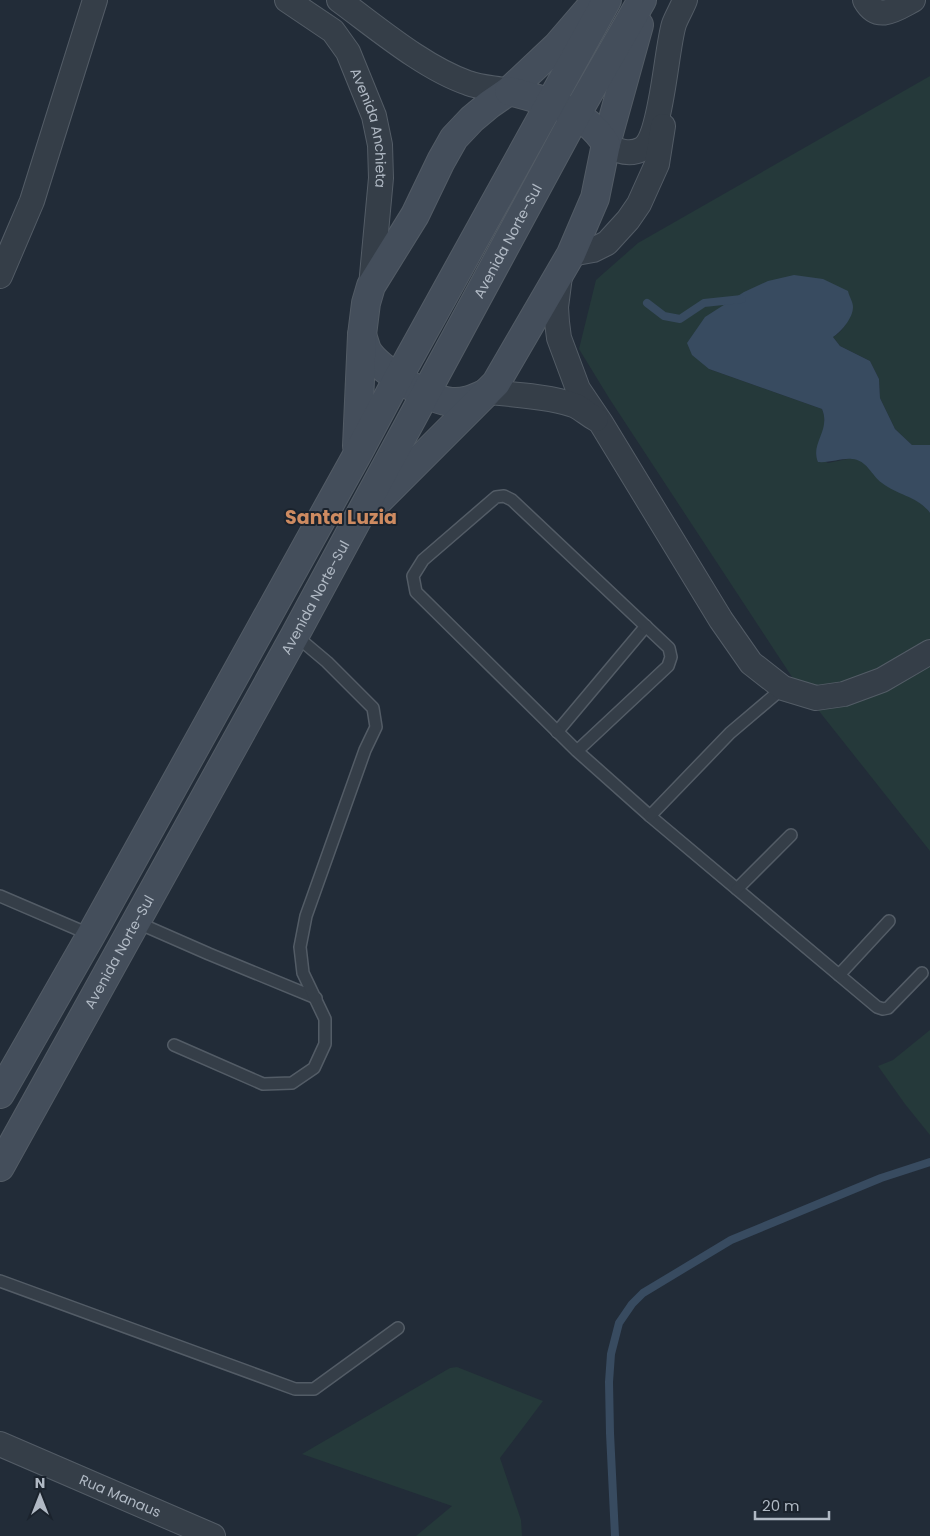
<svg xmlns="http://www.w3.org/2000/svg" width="930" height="1536" font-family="Poppins,sans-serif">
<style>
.green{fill:#25393a}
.water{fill:#384b60}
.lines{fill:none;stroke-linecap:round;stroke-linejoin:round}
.stream{stroke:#384b60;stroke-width:8}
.lane-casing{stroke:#535c66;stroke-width:14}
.street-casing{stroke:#535c66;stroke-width:26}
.secondary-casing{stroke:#535c66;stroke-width:30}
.lane{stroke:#353e48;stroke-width:11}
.street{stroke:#353e48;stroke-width:24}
.secondary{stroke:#444e5b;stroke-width:28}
.labels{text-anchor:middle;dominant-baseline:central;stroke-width:4;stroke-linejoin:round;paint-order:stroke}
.street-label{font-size:14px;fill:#b0b9c4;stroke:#1b232d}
.district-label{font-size:19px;font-weight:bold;fill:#ce8b61;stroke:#1b232d}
</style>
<rect width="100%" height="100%" fill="#222c38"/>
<g class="green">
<path d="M 930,76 L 930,445 L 912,445 L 895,429 L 880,398 L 879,379 L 870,361 L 840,346 L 833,337 C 844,331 849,319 853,307 L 709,369 L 822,409 C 829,426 819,439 816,456 L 828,463 L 852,458 L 862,461 L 881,482 L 925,505 L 930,513 L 930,851 L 792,677 L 609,398 L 579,349 L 596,280 L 638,243 Z"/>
<path d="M 930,1030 L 930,1135 L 905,1104 L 878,1066 L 893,1060 Z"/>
<path d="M 457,1367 L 543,1401 L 500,1458 L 521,1520 L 522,1536 L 416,1536 L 452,1506 L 302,1454 L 450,1368 Z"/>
</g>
<path class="water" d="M 794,275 L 823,279 L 848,291 C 849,296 853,302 853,307 C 853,318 841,332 833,337 L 840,346 L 870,361 L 879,379 L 880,398 L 895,429 L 912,445 L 930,445 L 930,513 C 919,497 897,495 882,483 C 871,475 867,460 852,459 C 842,458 830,463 818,462 C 810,443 831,431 822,409 L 709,369 L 692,355 L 687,343 L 705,317 L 744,292 L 768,281 Z"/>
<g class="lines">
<g class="stream">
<path d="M 647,303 L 664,316 L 680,319 L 704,303 L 742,299"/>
<path d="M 615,1536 L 610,1433 L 609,1382 L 611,1354 L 619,1323 L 632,1304 L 643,1293 L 731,1240 L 881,1178 L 930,1162"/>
</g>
<g class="lane-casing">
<g id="lane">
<path d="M 557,732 L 646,626"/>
<path d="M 577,751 L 668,666 L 671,657 L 669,648 L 512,500 L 504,496 L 496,497 L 423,560 L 413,576 L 416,592 L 577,751 L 650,816 L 877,1007 L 883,1009 L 888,1008 L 922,973"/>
<path d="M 650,816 L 730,733 L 783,688"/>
<path d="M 737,889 L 791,835"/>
<path d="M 0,896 L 91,935"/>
<path d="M 136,922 L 209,954 L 316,998"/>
<path d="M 839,975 L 889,921"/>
<path d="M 174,1045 L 263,1084 L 292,1083 L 314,1068 L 325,1044 L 325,1019 L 303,973 L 300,947 L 306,916 L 365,750 L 376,727 L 373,708 L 327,662 L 295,635"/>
<path d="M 0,1281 L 295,1389 L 314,1389 L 398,1328"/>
</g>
</g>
<g class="street-casing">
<g id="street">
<path id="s1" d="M 287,0 L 333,31 L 348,52 L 374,116 L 380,145 L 381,178 L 371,286"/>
<path d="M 339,0 C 376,27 424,68 468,83 C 481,88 496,88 509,91"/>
<path d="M 865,0 C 878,23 896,9 913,0"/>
<path d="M 606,144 C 617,151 629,156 642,149 C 662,137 666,49 674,24 C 677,16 682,8 685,0"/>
<path d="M 571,254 L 593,250 L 607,243 L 628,220 L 639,204 L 657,164 L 663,126"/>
<path d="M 0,276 L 32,201 L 95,0"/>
<path d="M 560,276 L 556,307 L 557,322 L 559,338 L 578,389 L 601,423 L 721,620 L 751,663 L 783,688 L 816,698 L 844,694 L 882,680 L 930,652"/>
<path d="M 487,392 C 510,394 556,397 576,406 C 583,410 589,415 596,419"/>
<path id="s2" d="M 0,1444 L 213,1536"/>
</g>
</g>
<g class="secondary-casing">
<g id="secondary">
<path d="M 606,144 L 639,25"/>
<path d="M 362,335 C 364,340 365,345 367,350 C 377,369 431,401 452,402 C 465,403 475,398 486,393"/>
<path d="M 357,446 L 362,335 L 366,303 L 371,286 L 415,215 L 441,161 L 454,138 L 472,119 L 490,104 L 509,91 L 557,46 L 588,10"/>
<path d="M 376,503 L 496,383 L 571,254 L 595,198 L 606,144 C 585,110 545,100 509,91"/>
<path d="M 0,1094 L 91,935 L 357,455 L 398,378 L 607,0"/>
<path id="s3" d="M 0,1167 L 295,635 L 576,115 L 642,0"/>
</g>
</g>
<use href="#lane" class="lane"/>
<use href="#street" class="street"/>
<use href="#secondary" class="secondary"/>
</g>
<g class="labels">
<g class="street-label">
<text stroke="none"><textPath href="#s1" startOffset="161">Avenida Anchieta</textPath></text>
<text stroke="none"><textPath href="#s3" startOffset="1056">Avenida Norte-Sul</textPath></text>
<text stroke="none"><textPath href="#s3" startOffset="651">Avenida Norte-Sul</textPath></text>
<text stroke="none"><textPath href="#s3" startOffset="246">Avenida Norte-Sul</textPath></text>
<text stroke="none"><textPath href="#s2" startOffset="131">Rua Manaus</textPath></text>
</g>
<g class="district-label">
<text x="341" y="517">Santa Luzia</text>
</g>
</g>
<g transform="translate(40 1496)" stroke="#1b232d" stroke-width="4" paint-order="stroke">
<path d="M0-4L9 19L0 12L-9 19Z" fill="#b0b9c4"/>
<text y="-8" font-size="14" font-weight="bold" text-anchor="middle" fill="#b0b9c4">N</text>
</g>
<path d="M755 1511v8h74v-8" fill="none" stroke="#b0b9c4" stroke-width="2.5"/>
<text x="762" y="1511" font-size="15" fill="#b0b9c4" stroke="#1b232d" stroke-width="4" paint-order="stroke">20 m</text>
</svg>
